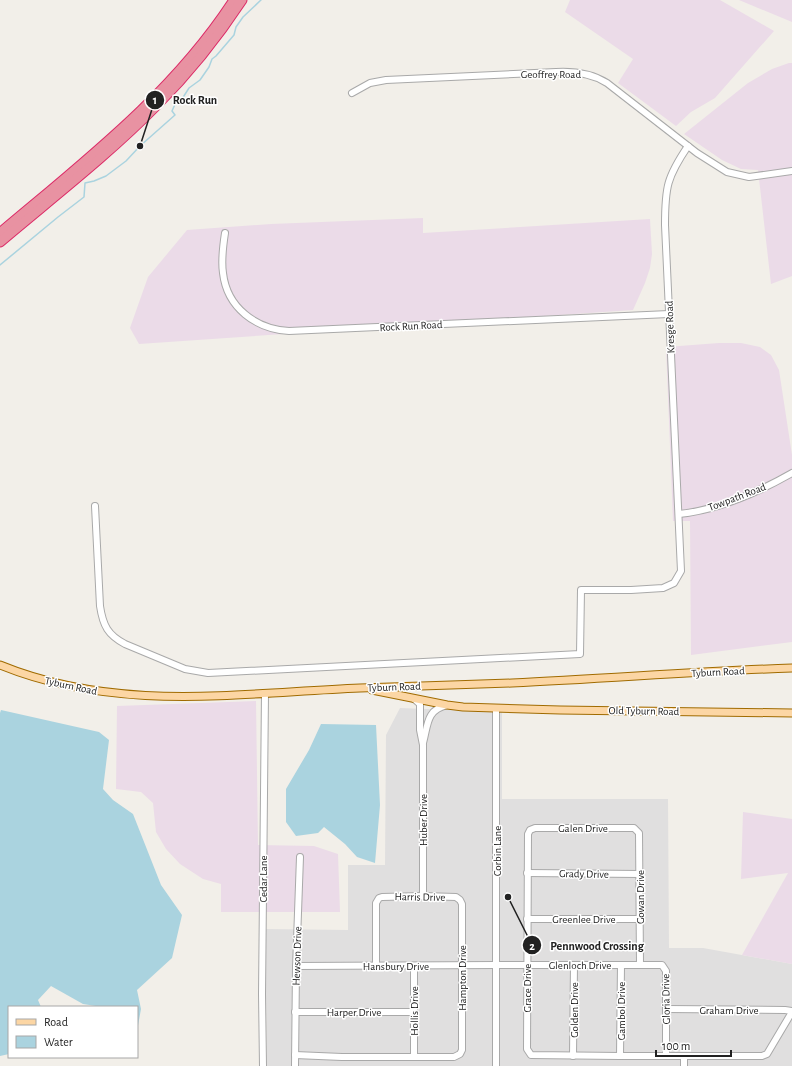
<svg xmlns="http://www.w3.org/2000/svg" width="792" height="1066" font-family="'Alegreya Sans',sans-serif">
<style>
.residential{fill:#e0dfdf}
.industrial{fill:#ebdbe8}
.water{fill:#aad3df}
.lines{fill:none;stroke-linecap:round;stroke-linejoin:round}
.stream{stroke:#aad3df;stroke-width:1.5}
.minor-casing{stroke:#a9a9a9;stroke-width:8}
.major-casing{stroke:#a06b00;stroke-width:9}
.highway-casing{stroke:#dc2a67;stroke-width:11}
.minor{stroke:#fff;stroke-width:6}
.major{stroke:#fcd6a4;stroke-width:7}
.highway{stroke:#e892a2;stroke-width:9}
.labels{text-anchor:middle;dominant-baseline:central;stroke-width:3;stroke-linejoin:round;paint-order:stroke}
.street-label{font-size:11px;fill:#222;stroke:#fff}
.leader{fill:none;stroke:#222;stroke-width:1.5}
.callout-dot{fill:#222;stroke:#fff;stroke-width:1.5}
.mark-label{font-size:12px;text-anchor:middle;font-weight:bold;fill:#fff}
.callout-label{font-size:12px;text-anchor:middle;font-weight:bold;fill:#222;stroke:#fff;stroke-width:3;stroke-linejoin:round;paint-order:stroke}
</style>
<rect width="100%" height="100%" fill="#f2efe9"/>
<path class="residential" d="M 400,708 L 502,712 L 502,799 L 668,799 L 669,948 L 703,948 L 792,964 L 792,1066 L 267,1066 L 265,929 L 348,930 L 348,865 L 385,865 L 386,735 Z"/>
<g class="industrial">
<path d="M 570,0 L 720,0 L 774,31 L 715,98 L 691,112 L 676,126 L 618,83 L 633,59 L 565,12 Z"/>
<path d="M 739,0 L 792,0 L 792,22 Z"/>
<path d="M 789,63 L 792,63 L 792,276 L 771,284 L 758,170 L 741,169 L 722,160 L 684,134 L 748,83 L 772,69 Z"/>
<path d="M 423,218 L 423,233 L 650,219 L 652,254 L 650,268 L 645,283 L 633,310 L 139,344 L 130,328 L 148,277 L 187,230 L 271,224 Z"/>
<path d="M 719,343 L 741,343 L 760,347 L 771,355 L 779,370 L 792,455 L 792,642 L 691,655 L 690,521 L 673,521 L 666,347 Z"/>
<path d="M 256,701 L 258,845 L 314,846 L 338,854 L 340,912 L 221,912 L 221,884 L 203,879 L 180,864 L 166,849 L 156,832 L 153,803 L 141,792 L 116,789 L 117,706 Z"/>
<path d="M 743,812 L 792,819 L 792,964 L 742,955 L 788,873 L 741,879 Z"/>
</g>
<g class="water">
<path d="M 1,710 L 99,732 L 109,740 L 103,789 L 113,800 L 133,814 L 161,885 L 182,915 L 172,958 L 137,990 L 141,1009 L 137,1031 L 137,1007 L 102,1007 L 83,1004 L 51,986 L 38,1000 L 41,1007 L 9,1007 L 9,1054 L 0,1056 L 0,713 Z"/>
<path d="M 321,724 L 376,725 L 380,805 L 375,863 L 357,857 L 345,844 L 324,827 L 318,833 L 296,836 L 286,822 L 286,789 L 309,750 Z"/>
</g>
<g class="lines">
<path class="stream" d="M 0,265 L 58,217 L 84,197 L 85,183 L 94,181 L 106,176 L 126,161 L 140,146 L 175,115 L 172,111 L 176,102 L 182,99 L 189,88 L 200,80 L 209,67 L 212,59 L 216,56 L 234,35 L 236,27 L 243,17 L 261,0"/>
<g class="minor-casing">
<g id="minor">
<path d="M 352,93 L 370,83 L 386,80 L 556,72 C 574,71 591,73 607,83 L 697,153 L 727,172 L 749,177 L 792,171"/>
<path d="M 225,233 C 223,246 221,260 223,273 C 227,308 256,329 289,331 L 669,314"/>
<path d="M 95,506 L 100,606 C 103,626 108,635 125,644 L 185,669 L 208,673 L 580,654 L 581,590 L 631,590 L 663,588 L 674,583 L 681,571 L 665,225 C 665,187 667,177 688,146"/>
<path d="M 679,514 C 719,510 757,493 792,473"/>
<path d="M 414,699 L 420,704 L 420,730 L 423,745 L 423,896"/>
<path d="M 423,743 C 428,725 426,710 447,705"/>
<path d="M 527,873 L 640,874"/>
<path d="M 527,919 L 640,919"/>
<path d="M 640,965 L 639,833 L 634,828 L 535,828 L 530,830 L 528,834 L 527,1049 L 531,1055 L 620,1056 L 762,1056 L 767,1054 L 792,1012"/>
<path d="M 296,966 L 496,965 L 662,965 L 666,971 L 666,1056"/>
<path d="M 414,966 L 414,1057"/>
<path d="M 666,1009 L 785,1010 L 792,1011"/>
<path d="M 295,1012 L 414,1012"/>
<path d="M 295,1055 L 342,1057 L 454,1057 L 460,1054 L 462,1050 L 462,904 L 460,900 L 456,897 L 423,896 L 382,897 L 379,898 L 376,903 L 376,966"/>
<path d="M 573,1056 L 574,965"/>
<path d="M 620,1056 L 621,965"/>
<path d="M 684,1056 L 684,1066"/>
<path d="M 263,1066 L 262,994 L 265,693"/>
<path d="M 295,1066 L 296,968 L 300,857"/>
<path d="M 496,1066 L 496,709"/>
</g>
</g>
<g class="major-casing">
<g id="major">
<path d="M 0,665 C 117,713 238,693 360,688 C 411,686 461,685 512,683 C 605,679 699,671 792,668"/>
<path d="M 372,690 L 447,705 L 463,707 L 560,710 L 792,713"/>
</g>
</g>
<g class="highway-casing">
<g id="highway">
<path d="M 0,233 C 84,162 173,94 234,0"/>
<path d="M 0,242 C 52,198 109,154 156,106 C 188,74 217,38 242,0"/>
</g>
</g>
<use href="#minor" class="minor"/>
<use href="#major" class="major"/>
<use href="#highway" class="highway"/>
</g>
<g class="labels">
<g class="street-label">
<text x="551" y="74">Geoffrey Road</text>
<text transform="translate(411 326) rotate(-3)">Rock Run Road</text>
<text transform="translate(670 327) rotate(-92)">Kresge Road</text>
<text transform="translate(737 497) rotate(-21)">Towpath Road</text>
<text transform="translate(718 672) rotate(-3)">Tyburn Road</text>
<text transform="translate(71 686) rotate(12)">Tyburn Road</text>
<text transform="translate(394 687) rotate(-2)">Tyburn Road</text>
<text transform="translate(644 711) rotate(1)">Old Tyburn Road</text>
<text transform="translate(423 820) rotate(-90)">Huber Drive</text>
<text x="583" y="828">Galen Drive</text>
<text transform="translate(497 851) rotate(-90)">Corbin Lane</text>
<text transform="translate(584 874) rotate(1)">Grady Drive</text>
<text transform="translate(263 879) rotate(-90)">Cedar Lane</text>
<text transform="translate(420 897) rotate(1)">Harris Drive</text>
<text transform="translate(640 897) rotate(-90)">Gowan Drive</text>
<text x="584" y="919">Greenlee Drive</text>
<text transform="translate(297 956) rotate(-88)">Hewson Drive</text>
<text x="580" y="965">Glenloch Drive</text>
<text x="396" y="966">Hansbury Drive</text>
<text transform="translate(462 978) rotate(-90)">Hampton Drive</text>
<text transform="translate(527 988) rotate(-90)">Grace Drive</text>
<text transform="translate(666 999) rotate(-91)">Gloria Drive</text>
<text transform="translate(574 1010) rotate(-90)">Golden Drive</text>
<text x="729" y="1010">Graham Drive</text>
<text transform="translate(414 1011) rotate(-90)">Hollis Drive</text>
<text transform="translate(621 1011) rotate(-90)">Gambol Drive</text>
<text x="354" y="1012">Harper Drive</text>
</g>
</g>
<path class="leader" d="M140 146L155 100M508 897L532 945"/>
<g class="callout-dot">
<circle cx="140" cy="146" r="4"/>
<circle cx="508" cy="897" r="4"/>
<circle cx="155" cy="100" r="10"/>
<circle cx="532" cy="945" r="10"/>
</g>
<g class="mark-label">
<text x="155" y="104">1</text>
<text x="532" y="950">2</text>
</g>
<g class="callout-label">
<text x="195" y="104">Rock Run</text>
<text x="597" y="950">Pennwood Crossing</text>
</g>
<rect x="8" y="1006" width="130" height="52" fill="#ffffff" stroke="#a7a7a7"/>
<rect x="16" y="1019" width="20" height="6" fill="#fcd6a4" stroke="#a7a7a7"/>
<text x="44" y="1026" font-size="12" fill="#222222">Road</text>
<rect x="16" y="1036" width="20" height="12" fill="#aad3df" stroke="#a7a7a7"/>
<text x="44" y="1046" font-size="12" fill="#222222">Water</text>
<path d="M656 1050v6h75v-6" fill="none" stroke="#222222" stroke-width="2"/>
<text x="662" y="1050" font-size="12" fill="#222222" stroke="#ffffff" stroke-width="3" paint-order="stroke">100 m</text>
</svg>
